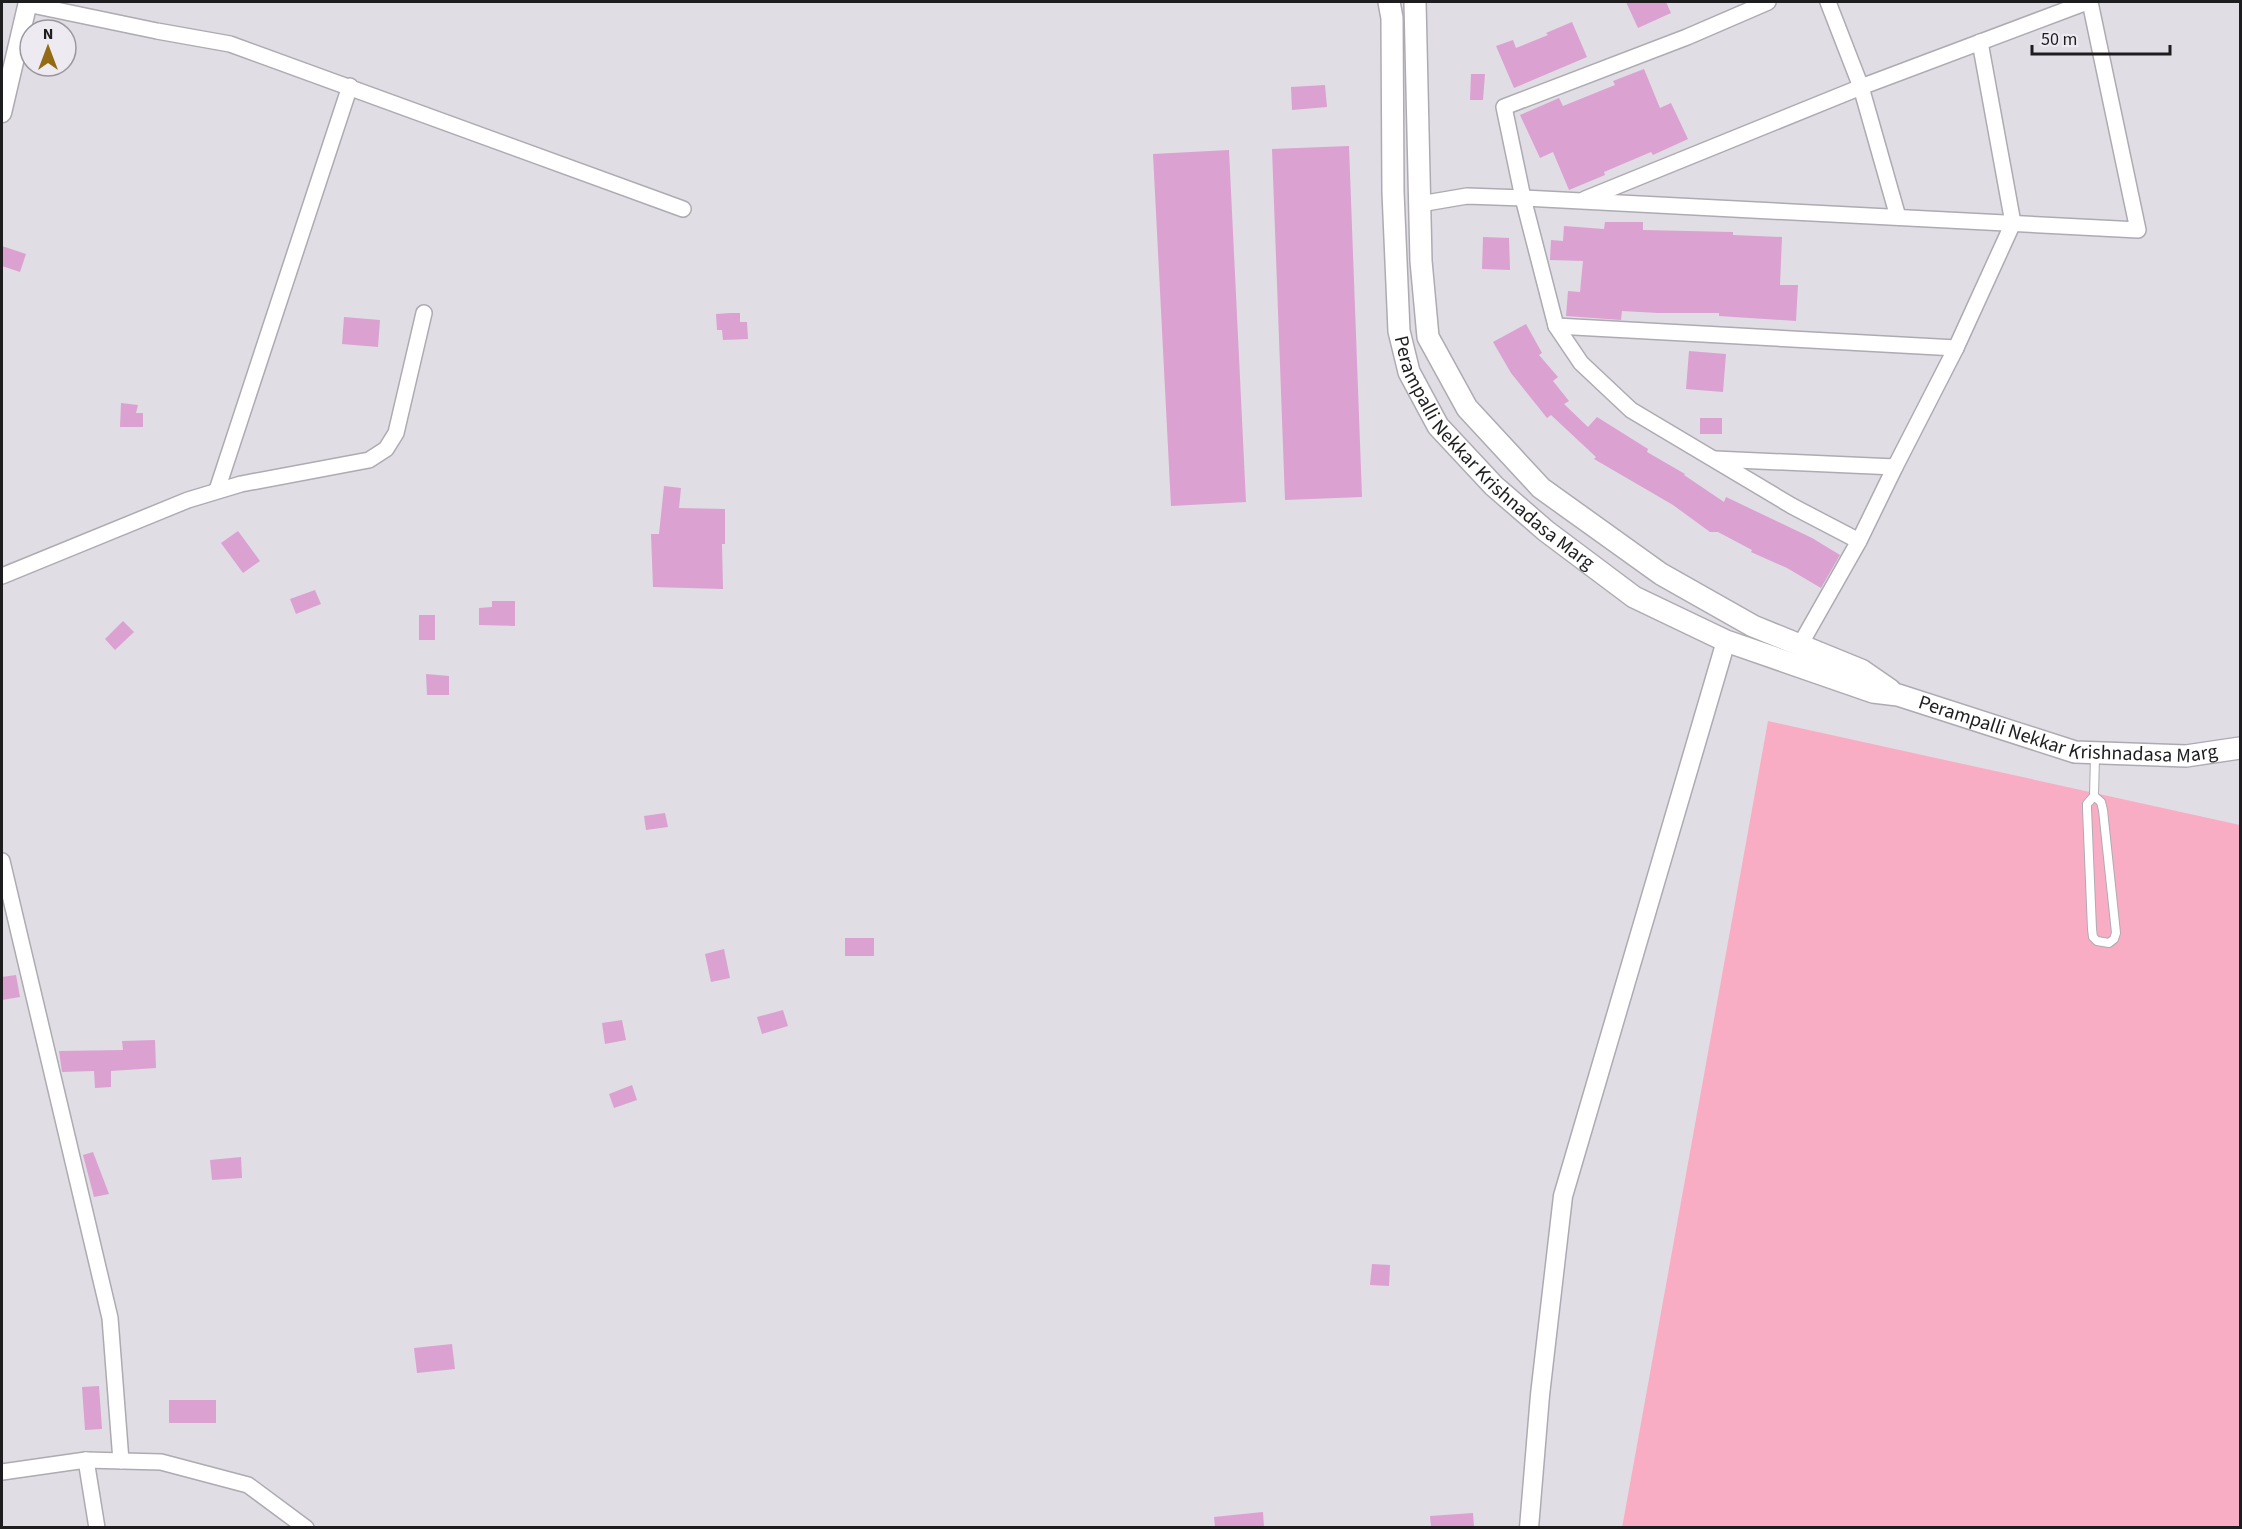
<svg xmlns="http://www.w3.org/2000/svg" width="2242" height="1529" font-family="'Source Sans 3',sans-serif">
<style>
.green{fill:#f9adc4}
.building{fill:#dba1d1}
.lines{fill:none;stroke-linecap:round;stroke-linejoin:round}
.service-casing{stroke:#aeaab2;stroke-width:10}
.minor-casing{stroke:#aeaab2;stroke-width:18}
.tertiary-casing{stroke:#aeaab2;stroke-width:21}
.secondary-casing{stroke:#aeaab2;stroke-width:24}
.service{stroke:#fff;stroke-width:8}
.minor{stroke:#fff;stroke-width:15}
.tertiary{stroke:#fff;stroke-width:18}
.secondary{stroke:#fff;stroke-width:21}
.labels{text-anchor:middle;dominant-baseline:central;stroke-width:4.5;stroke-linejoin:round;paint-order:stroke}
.street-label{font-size:20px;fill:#1d1c1e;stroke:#edeaf2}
</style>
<rect width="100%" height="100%" fill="#e0dde5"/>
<path class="green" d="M 1768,721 L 2240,825 L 2240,1527 L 1622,1528 Z"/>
<g class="building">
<path d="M 1626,2 L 1666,2 L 1671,13 L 1638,28 Z"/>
<path d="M 1572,22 L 1587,57 L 1514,88 L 1496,46 L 1513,40 L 1516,48 L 1548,35 L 1546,33 Z"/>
<path d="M 1644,69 L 1660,108 L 1671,103 L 1688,139 L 1653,155 L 1651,152 L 1604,172 L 1605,175 L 1569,190 L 1553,152 L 1540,158 L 1520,115 L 1559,98 L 1563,106 L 1615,85 L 1613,81 Z"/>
<path d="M 1471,74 L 1485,74 L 1483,100 L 1470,100 Z"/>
<path d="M 1325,85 L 1327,107 L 1292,110 L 1291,87 Z"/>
<path d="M 1349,146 L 1362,497 L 1285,500 L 1272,149 Z"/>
<path d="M 1229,150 L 1246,502 L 1171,506 L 1153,154 Z"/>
<path d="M 1605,222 L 1643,222 L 1643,230 L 1733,232 L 1733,235 L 1782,237 L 1780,285 L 1798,285 L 1796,321 L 1719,316 L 1719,313 L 1658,313 L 1622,311 L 1621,320 L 1566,316 L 1568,291 L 1580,292 L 1583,261 L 1550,260 L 1551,240 L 1563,241 L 1564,226 L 1604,229 Z"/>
<path d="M 1483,237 L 1509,238 L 1510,270 L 1482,269 Z"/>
<path d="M 2,246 L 26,254 L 20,272 L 2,266 Z"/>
<path d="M 731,313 L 740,313 L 740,322 L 747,322 L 748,339 L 723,340 L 722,330 L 717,330 L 716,314 Z"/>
<path d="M 344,317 L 380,320 L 378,347 L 342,344 Z"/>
<path d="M 1526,324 L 1542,353 L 1539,355 L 1558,377 L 1553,381 L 1569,401 L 1564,404 L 1588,427 L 1597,417 L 1648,449 L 1647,452 L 1685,474 L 1684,475 L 1724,502 L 1726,497 L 1812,538 L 1840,555 L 1821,588 L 1787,568 L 1751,552 L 1752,550 L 1718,532 L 1710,532 L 1673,505 L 1594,459 L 1596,457 L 1551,415 L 1547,418 L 1511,373 L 1493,342 Z"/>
<path d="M 1689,351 L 1726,354 L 1723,392 L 1686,389 Z"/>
<path d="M 121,403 L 138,405 L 136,413 L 143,413 L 143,427 L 120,427 Z"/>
<rect x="1700" y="418" width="22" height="16"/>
<path d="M 664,486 L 681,488 L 679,508 L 725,509 L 725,544 L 722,544 L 723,589 L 653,587 L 651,534 L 659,534 Z"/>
<path d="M 238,531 L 260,561 L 243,573 L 221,543 Z"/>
<path d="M 315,590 L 321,604 L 296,614 L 290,599 Z"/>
<path d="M 492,601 L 515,601 L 515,626 L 479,625 L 479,608 L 492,607 Z"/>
<rect x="419" y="615" width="16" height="25"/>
<path d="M 123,621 L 134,632 L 115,650 L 105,639 Z"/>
<path d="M 426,674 L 449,676 L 449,695 L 427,695 Z"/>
<path d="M 665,813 L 668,827 L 646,830 L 644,816 Z"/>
<rect x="845" y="938" width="29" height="18"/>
<path d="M 724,949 L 730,978 L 711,982 L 705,954 Z"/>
<path d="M 16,975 L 20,997 L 2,1000 L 2,977 Z"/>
<path d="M 783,1010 L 788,1026 L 762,1034 L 757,1017 Z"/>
<path d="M 622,1020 L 626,1040 L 605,1044 L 602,1023 Z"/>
<path d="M 155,1040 L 156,1068 L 111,1071 L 111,1087 L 95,1088 L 94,1071 L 62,1072 L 59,1051 L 123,1050 L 122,1041 Z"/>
<path d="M 632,1085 L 637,1100 L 614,1108 L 609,1094 Z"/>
<path d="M 93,1152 L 109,1194 L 94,1197 L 83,1155 Z"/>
<path d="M 241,1157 L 242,1178 L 212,1180 L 210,1160 Z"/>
<path d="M 1372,1264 L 1390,1265 L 1389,1286 L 1370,1285 Z"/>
<path d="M 452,1344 L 455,1369 L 417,1373 L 414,1348 Z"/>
<path d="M 99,1386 L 102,1429 L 85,1430 L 82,1387 Z"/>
<rect x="169" y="1400" width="47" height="23"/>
<path d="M 1263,1512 L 1264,1527 L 1215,1527 L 1214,1517 Z"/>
<path d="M 1473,1513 L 1474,1527 L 1431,1527 L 1430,1516 Z"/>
</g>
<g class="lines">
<g class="service-casing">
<path id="service" d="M 2094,796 L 2101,802 L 2103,810 L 2116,933 L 2114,939 L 2109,943 L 2097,941 L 2093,937 L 2092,929 L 2087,809 L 2087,804 L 2094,796 L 2095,756"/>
</g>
<g class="minor-casing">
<g id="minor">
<path d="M 1768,2 L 1687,37 L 1504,107 L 1523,198 L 1556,326 L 1581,363 L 1631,410 L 1792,506 L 1859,541 L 1895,467"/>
<path d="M 1828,2 L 1861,87 L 2087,2"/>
<path d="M 27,4 L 157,31 L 230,44 L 683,209"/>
<path d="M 1585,199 L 1861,87 L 1898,217"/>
<path d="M 1420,204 L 1467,196 L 1523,198 L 2138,230 L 2090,2"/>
<path d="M 1556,326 L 1956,348 L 2013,223 L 1980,42"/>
<path d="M 1715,459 L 1895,467 L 1956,348"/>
<path d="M 217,490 L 350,86"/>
<path d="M 2,576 L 188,500 L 241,484 L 369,460 L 386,449 L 396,433 L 424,313"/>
<path d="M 1800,645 L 1859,541"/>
<path d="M 2,861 L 110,1318 L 121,1461"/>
<path d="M 86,1460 L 97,1528"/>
<path d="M 2,1472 L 86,1460 L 161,1462 L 248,1485 L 306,1528"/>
</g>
</g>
<g class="tertiary-casing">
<g id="tertiary">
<path d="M 2,113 L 28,2"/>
<path d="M 1529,1528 L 1540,1395 L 1563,1196 L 1726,641"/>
</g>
</g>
<g class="secondary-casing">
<g id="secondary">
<path id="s1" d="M 1389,2 L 1392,18 L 1393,192 L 1399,331 L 1409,372 L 1438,426 L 1494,486 L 1546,531 L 1634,597 L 1726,641 L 1873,692 L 1898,695 L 2075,752 L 2186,756 L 2240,748"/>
<path d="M 1415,2 L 1421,261 L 1428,337 L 1467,408 L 1541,488 L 1661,574 L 1753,626 L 1861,670 L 1890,690"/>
</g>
</g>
<use href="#service" class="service"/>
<use href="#minor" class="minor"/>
<use href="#tertiary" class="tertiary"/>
<use href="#secondary" class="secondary"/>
</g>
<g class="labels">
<g class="street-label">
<text stroke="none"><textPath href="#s1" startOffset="488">Perampalli Nekkar Krishnadasa Marg</textPath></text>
<text stroke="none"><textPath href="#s1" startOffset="1152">Perampalli Nekkar Krishnadasa Marg</textPath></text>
</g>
</g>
<rect width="2242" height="1529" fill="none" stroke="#1d1c1e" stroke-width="6"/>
<g transform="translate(48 48)"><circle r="28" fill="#edeaf2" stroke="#9a989d" stroke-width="1.5"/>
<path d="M0-4.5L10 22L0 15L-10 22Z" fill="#946b15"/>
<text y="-9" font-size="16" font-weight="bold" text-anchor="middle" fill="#1d1c1e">N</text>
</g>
<path d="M2032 45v9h138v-9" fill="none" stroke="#1d1c1e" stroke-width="3"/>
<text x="2041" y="45" font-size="18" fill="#1d1c1e" stroke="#edeaf2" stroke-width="4.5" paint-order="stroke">50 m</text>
</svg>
